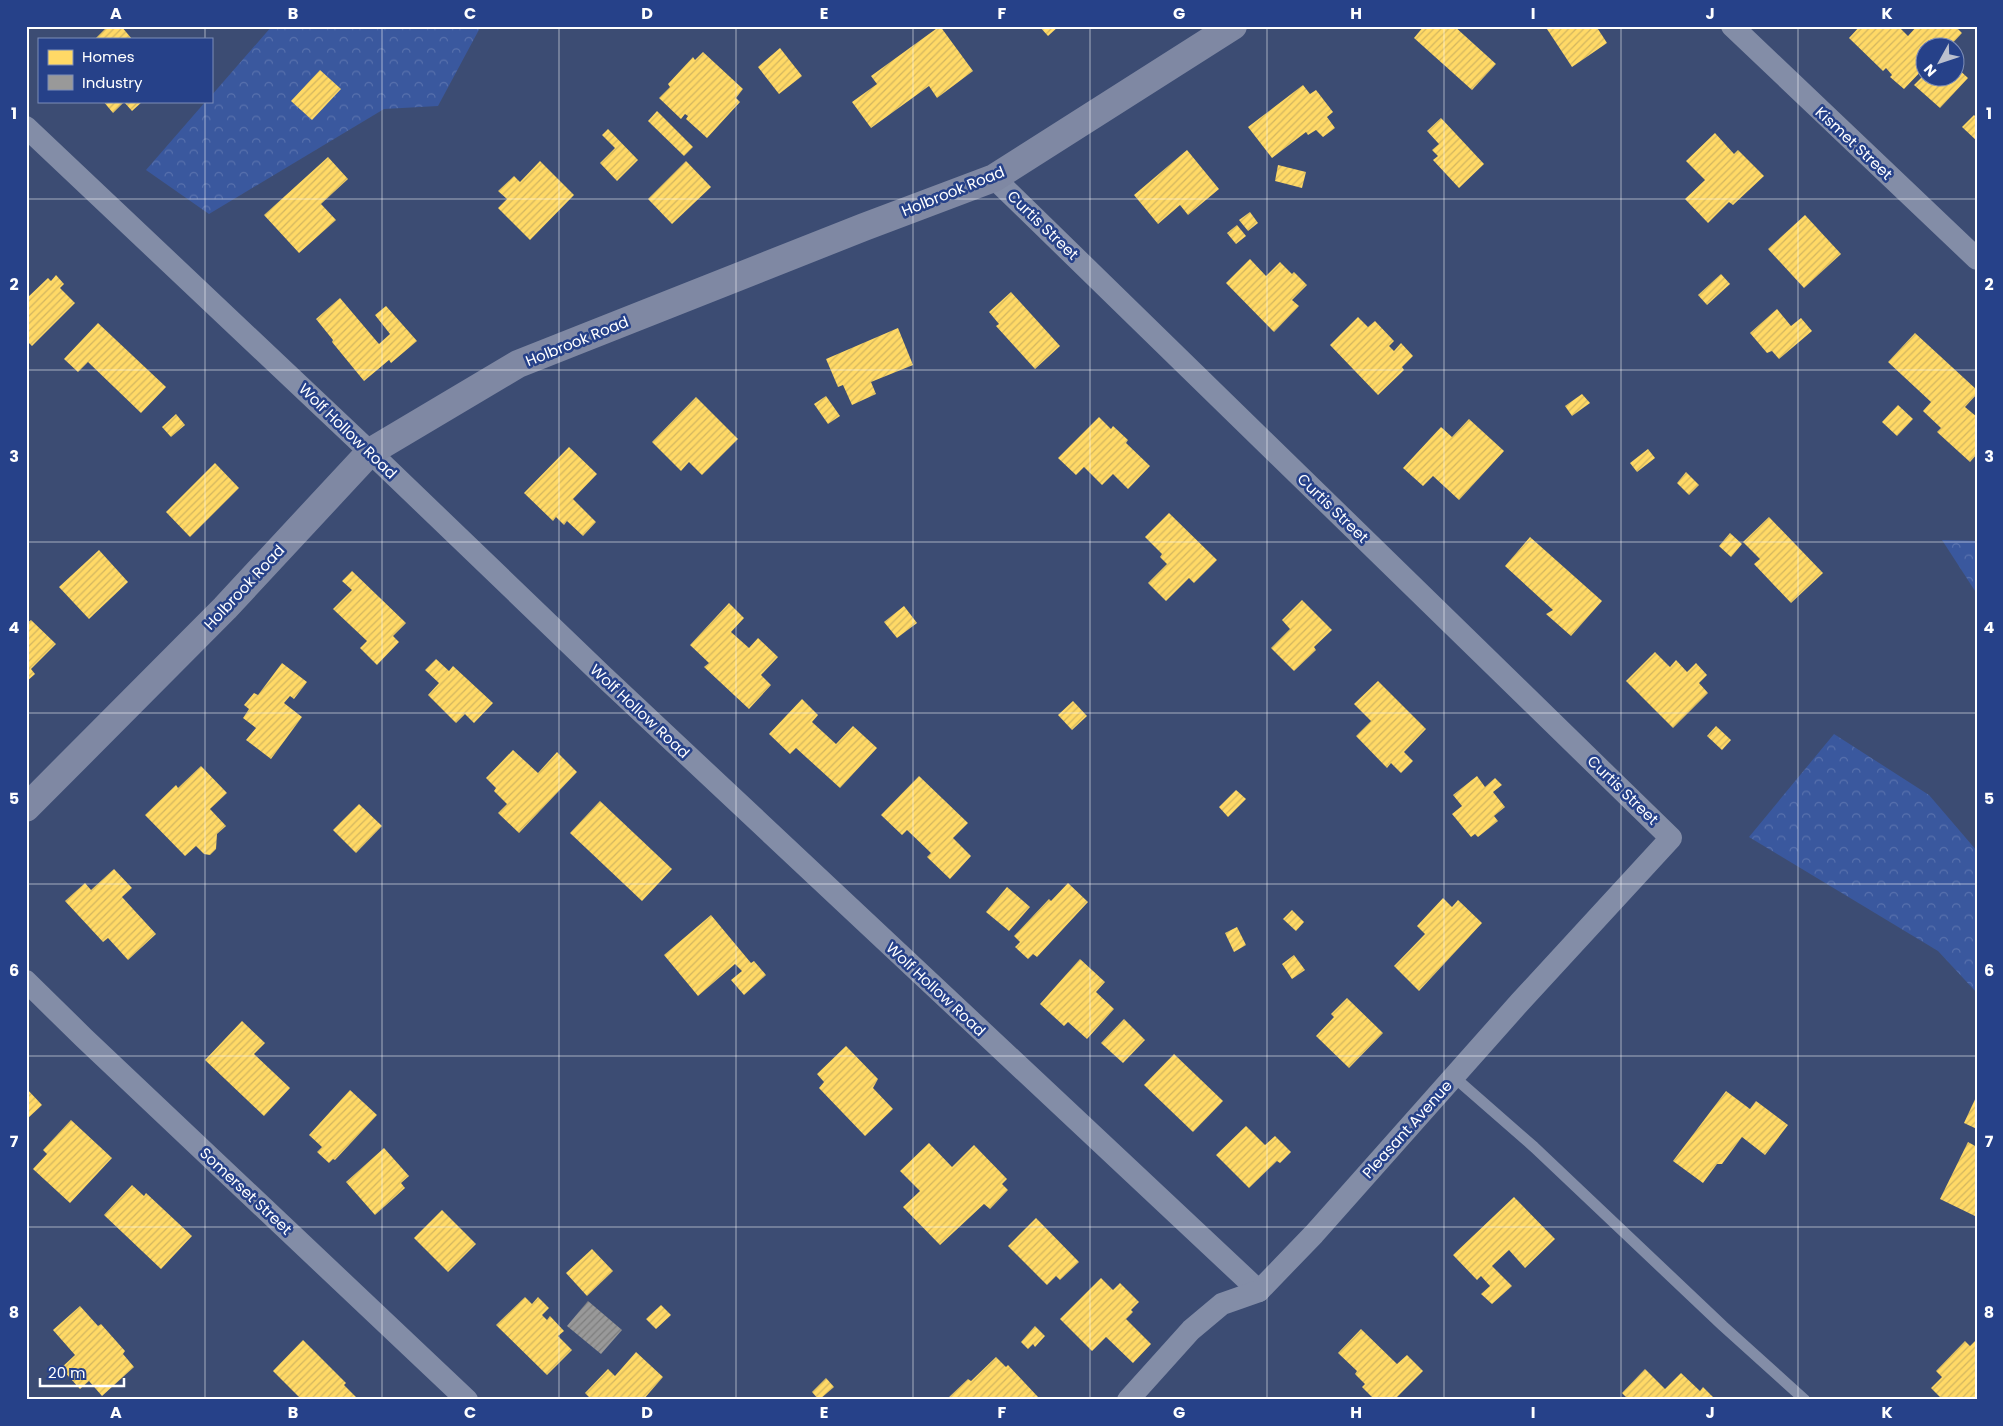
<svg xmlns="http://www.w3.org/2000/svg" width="2003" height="1426" font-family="Poppins,sans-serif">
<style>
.forest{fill:url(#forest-crowns)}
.homes{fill:url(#homes-hatch)}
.industry{fill:url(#industry-hatch)}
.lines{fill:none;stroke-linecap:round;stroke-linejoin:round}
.lane{stroke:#838da7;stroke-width:11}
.street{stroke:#838da7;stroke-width:22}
.secondary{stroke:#7f88a3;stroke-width:28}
.grid{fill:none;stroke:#fff;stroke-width:1;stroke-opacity:0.55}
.labels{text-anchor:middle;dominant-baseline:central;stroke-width:5;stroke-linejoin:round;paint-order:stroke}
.street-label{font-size:15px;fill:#fff;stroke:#264189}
.neatline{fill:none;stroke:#fff;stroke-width:2}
.grid-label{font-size:16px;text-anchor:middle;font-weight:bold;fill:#fff}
</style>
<defs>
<pattern id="forest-crowns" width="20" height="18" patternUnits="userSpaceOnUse" patternTransform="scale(1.25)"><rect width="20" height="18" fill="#3a589e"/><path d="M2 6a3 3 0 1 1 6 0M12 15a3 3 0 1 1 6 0" fill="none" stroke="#5871ad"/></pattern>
<pattern id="homes-hatch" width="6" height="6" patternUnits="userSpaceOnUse" patternTransform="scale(1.25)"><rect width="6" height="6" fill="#ffd966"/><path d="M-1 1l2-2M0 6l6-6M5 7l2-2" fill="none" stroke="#d2b660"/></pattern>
<pattern id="industry-hatch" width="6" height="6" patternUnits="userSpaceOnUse" patternTransform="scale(1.25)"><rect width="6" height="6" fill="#999"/><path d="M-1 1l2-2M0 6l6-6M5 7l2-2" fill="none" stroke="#7e7e7e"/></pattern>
</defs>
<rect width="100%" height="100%" fill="#3c4c73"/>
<g class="forest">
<path d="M 272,26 L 481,26 L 438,106 L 384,109 L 209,214 L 146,170 L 206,101 L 211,101 L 211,96 Z"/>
<path d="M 1942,540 L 1977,541 L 1977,594 Z"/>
<path d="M 1834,734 L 1929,795 L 1977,851 L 1977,993 L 1938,951 L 1749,837 Z"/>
</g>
<g class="homes">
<path d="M 108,26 L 121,26 L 132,39 L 95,39 Z"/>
<path d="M 940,26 L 973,71 L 937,98 L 929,86 L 871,128 L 852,102 L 877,84 L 871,76 Z"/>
<path d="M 1039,26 L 1059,26 L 1048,36 Z"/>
<path d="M 1424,26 L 1454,26 L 1496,64 L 1472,90 L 1414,38 Z"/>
<path d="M 1545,26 L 1596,26 L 1607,43 L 1572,67 Z"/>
<path d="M 1860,26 L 1898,26 L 1908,36 L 1917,26 L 1955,26 L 1962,33 L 1948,48 L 1926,48 L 1926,66 L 1904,89 L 1890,77 L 1892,75 L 1886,68 L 1883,71 L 1849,38 Z"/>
<path d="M 780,48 L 802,76 L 779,94 L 758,67 Z"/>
<path d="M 703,52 L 743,89 L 736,98 L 740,102 L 707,138 L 686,119 L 688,116 L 685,114 L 681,119 L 659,98 L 670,87 L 668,84 L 693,57 L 695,60 Z"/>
<path d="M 1956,67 L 1968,78 L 1940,108 L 1914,85 L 1926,73 L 1926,78 L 1956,78 Z"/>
<path d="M 320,70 L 341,89 L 312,120 L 291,101 Z"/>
<path d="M 1303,85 L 1310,94 L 1316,90 L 1333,112 L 1327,117 L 1335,128 L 1323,137 L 1316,130 L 1308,135 L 1306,132 L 1272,158 L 1248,127 Z"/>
<path d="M 103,101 L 143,101 L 132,111 L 124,102 L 113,113 Z"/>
<path d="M 657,111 L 693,147 L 684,156 L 648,121 Z"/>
<path d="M 1974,115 L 1977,118 L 1977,141 L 1962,127 Z"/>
<path d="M 1441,118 L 1484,164 L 1459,188 L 1433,160 L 1438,156 L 1432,150 L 1439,144 L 1427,131 Z"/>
<path d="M 608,129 L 638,160 L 617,181 L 600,163 L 615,148 L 602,135 Z"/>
<path d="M 1715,133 L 1734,154 L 1738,150 L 1764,176 L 1733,205 L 1729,202 L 1708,223 L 1685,199 L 1705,180 L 1686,161 Z"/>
<path d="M 1187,150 L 1219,189 L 1188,215 L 1180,205 L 1158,224 L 1134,195 Z"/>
<path d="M 328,157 L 348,179 L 321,204 L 336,220 L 299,253 L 264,215 Z"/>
<path d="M 540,161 L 574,195 L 530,240 L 498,208 L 507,199 L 498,191 L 514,176 L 520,182 Z"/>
<path d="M 686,161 L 711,187 L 672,224 L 648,199 Z"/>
<path d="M 1278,165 L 1306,172 L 1302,188 L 1275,181 Z"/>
<path d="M 1250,212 L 1258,223 L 1248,231 L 1239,220 Z"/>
<path d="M 1805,215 L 1841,254 L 1804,288 L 1768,249 Z"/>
<path d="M 1237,225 L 1246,236 L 1236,244 L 1227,233 Z"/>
<path d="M 1250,259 L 1266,276 L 1280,262 L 1292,274 L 1294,272 L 1307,285 L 1292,300 L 1299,306 L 1274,332 L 1226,283 Z"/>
<path d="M 1721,274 L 1730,284 L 1707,305 L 1698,295 Z"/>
<path d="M 56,275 L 64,284 L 60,288 L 75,303 L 32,346 L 26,340 L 26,299 L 48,278 L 51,281 Z"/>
<path d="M 1011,292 L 1060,346 L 1035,369 L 996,326 L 999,324 L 989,312 Z"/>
<path d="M 340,298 L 379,344 L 390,334 L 375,315 L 386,306 L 417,341 L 391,363 L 389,360 L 364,381 L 332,342 L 333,340 L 316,319 Z"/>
<path d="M 1777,309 L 1791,326 L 1801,318 L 1812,331 L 1779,359 L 1772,351 L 1767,353 L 1750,333 Z"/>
<path d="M 1358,317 L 1368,327 L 1375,321 L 1394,341 L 1389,346 L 1394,351 L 1401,343 L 1413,356 L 1402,367 L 1404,370 L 1378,395 L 1330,345 Z"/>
<path d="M 98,323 L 166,387 L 141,413 L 88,362 L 78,372 L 64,359 Z"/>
<path d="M 898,328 L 913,365 L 871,382 L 876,394 L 852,405 L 843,385 L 838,387 L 826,359 Z"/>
<path d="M 1915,333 L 1977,390 L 1977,394 L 1965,407 L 1977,417 L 1977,454 L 1970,462 L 1937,432 L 1941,428 L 1923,411 L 1931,402 L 1888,362 Z"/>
<path d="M 1582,394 L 1590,403 L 1572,416 L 1565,406 Z"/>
<path d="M 826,396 L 840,416 L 828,424 L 814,404 Z"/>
<path d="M 696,397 L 738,439 L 702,475 L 689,462 L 681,471 L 652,442 Z"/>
<path d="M 1898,405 L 1913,419 L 1897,436 L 1882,422 Z"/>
<path d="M 176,414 L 185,425 L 171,437 L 162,427 Z"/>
<path d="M 1099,417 L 1111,429 L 1113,426 L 1128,440 L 1126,443 L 1150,466 L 1128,489 L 1113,474 L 1102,485 L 1084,467 L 1076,475 L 1058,458 Z"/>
<path d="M 1469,419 L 1504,451 L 1459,500 L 1433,476 L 1423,486 L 1403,468 L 1441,427 L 1452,437 Z"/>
<path d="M 569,447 L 597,474 L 573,499 L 596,522 L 583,536 L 567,521 L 564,525 L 556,517 L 553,521 L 524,493 Z"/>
<path d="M 1648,449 L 1655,458 L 1637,472 L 1630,463 Z"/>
<path d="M 215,463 L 239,488 L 190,537 L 166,512 Z"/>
<path d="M 1686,472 L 1699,485 L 1689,495 L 1677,483 Z"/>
<path d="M 1169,513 L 1217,560 L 1194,583 L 1189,578 L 1166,601 L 1148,583 L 1167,564 L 1160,557 L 1162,554 L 1145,537 Z"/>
<path d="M 1769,517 L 1823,573 L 1791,603 L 1754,564 L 1760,559 L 1743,542 Z"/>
<path d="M 1730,533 L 1742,544 L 1731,557 L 1719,546 Z"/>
<path d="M 1530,537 L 1602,601 L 1571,636 L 1546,614 L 1553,610 L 1505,566 Z"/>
<path d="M 99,550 L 128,582 L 89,619 L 59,587 Z"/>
<path d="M 352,571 L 406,623 L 393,636 L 399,642 L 377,665 L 360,648 L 367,641 L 333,609 L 352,590 L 342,581 Z"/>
<path d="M 1302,600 L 1332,630 L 1314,647 L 1316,650 L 1294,671 L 1271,648 L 1290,629 L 1282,620 Z"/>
<path d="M 729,603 L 744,618 L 731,632 L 749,648 L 758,638 L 778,657 L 761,675 L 771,685 L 749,709 L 704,667 L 709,663 L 690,645 Z"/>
<path d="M 904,606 L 917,623 L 897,638 L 884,622 Z"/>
<path d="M 31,620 L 56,644 L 31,669 L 35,674 L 26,682 L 26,624 Z"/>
<path d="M 1655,652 L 1670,667 L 1676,660 L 1687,672 L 1696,663 L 1707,675 L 1699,683 L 1708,693 L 1673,728 L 1626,681 Z"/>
<path d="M 436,659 L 449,671 L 453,666 L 493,703 L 474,723 L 465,714 L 456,723 L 428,695 L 439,683 L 425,670 Z"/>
<path d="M 282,663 L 307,682 L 294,699 L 290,696 L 284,703 L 302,717 L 271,759 L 246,740 L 256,728 L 243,718 L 249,709 L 244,705 L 254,693 L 258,695 Z"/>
<path d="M 1378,681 L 1426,729 L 1404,752 L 1413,761 L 1401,773 L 1391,763 L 1387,768 L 1356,736 L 1371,721 L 1354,704 Z"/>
<path d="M 802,699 L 818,715 L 812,722 L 836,744 L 853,726 L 877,748 L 840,788 L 796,748 L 790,754 L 769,734 Z"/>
<path d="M 1073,701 L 1087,716 L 1072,730 L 1058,715 Z"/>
<path d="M 1716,726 L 1731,740 L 1722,750 L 1707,736 Z"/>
<path d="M 513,750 L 538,773 L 557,752 L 577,772 L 519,833 L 498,813 L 507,804 L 494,791 L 496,788 L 486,778 Z"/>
<path d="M 201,766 L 227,793 L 210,809 L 226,826 L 217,834 L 216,849 L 210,855 L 204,854 L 196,846 L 185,856 L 145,815 L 176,785 L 178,788 Z"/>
<path d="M 919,776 L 968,823 L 953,838 L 971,856 L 950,879 L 927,857 L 931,853 L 907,830 L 902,835 L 881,815 Z"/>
<path d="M 1477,776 L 1485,787 L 1495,778 L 1502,785 L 1493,792 L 1505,807 L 1494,816 L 1498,821 L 1478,837 L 1475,834 L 1471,837 L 1452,814 L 1462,806 L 1453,795 Z"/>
<path d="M 1236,790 L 1246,799 L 1228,817 L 1219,807 Z"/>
<path d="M 600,801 L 672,869 L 642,901 L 570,833 Z"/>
<path d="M 359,804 L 382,826 L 356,853 L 333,830 Z"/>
<path d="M 114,869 L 132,888 L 122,897 L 156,934 L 128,960 L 108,938 L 103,942 L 65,901 L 85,883 L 91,890 Z"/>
<path d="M 1068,883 L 1088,902 L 1037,957 L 1033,954 L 1028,959 L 1015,947 L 1020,942 L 1014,936 L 1049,899 L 1051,901 Z"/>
<path d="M 1007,887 L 1030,907 L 1009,931 L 986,912 Z"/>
<path d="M 1443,898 L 1452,907 L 1458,900 L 1482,923 L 1419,991 L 1394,966 L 1425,934 L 1417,926 Z"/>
<path d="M 1292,910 L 1304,922 L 1296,931 L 1283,919 Z"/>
<path d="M 711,915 L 751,963 L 754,961 L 766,975 L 744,995 L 731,980 L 742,971 L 735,964 L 698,996 L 664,955 Z"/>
<path d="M 1237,927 L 1246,945 L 1234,952 L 1225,933 Z"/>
<path d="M 1294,955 L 1305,970 L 1292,979 L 1282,964 Z"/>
<path d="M 1080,959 L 1105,982 L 1096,992 L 1114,1009 L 1087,1039 L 1068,1022 L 1064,1026 L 1040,1004 Z"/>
<path d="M 1347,998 L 1383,1033 L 1349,1068 L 1316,1036 L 1334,1017 L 1331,1014 Z"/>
<path d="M 1124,1019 L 1145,1040 L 1123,1063 L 1101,1043 Z"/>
<path d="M 242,1021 L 265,1043 L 254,1054 L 290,1088 L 264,1116 L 205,1060 Z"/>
<path d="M 846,1046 L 878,1079 L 873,1088 L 893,1109 L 865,1136 L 819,1088 L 824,1082 L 817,1074 Z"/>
<path d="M 1174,1054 L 1223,1101 L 1193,1132 L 1144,1085 Z"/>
<path d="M 26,1088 L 42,1105 L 26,1120 Z"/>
<path d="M 350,1090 L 377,1115 L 335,1160 L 333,1159 L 329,1163 L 317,1152 L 322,1147 L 309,1135 Z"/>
<path d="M 1726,1091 L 1750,1109 L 1756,1101 L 1788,1125 L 1765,1155 L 1742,1137 L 1722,1164 L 1717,1164 L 1703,1183 L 1673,1161 Z"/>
<path d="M 1977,1095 L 1977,1129 L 1964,1123 Z"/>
<path d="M 71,1120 L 112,1158 L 70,1203 L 33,1169 L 47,1154 L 43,1150 Z"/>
<path d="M 1246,1126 L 1265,1145 L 1275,1136 L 1291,1152 L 1280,1163 L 1277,1161 L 1249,1188 L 1216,1155 Z"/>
<path d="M 1968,1142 L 1977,1147 L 1977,1217 L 1940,1199 Z"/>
<path d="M 929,1143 L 952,1167 L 974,1145 L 1007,1179 L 1002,1184 L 1008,1190 L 990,1209 L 984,1204 L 940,1245 L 903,1207 L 920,1191 L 900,1171 Z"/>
<path d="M 384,1148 L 409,1176 L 401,1183 L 405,1188 L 375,1215 L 346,1182 Z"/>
<path d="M 132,1185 L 144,1196 L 146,1193 L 192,1236 L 161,1269 L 104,1215 Z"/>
<path d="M 1514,1197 L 1555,1239 L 1525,1268 L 1509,1250 L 1492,1266 L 1512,1286 L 1492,1304 L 1481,1294 L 1490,1286 L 1481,1276 L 1477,1280 L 1453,1255 Z"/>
<path d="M 442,1210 L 476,1244 L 448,1272 L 414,1238 Z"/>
<path d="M 1036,1218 L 1079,1262 L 1060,1280 L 1056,1276 L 1047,1285 L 1008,1246 Z"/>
<path d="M 592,1249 L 613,1271 L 587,1296 L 566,1273 Z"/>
<path d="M 1101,1278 L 1113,1290 L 1120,1283 L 1139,1302 L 1131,1310 L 1133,1312 L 1126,1319 L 1151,1344 L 1133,1363 L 1106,1337 L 1092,1351 L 1060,1319 Z"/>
<path d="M 525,1297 L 532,1304 L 538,1297 L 549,1308 L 542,1315 L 547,1320 L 550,1316 L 564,1331 L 558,1336 L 572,1350 L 547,1375 L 496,1325 Z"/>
<path d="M 661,1305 L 671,1315 L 656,1329 L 646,1319 Z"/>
<path d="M 80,1306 L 98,1326 L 101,1324 L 125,1351 L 123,1354 L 134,1367 L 102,1396 L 89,1381 L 80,1389 L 61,1368 L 75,1355 L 53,1330 Z"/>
<path d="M 1035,1326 L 1045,1336 L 1035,1347 L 1033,1344 L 1028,1349 L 1021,1342 Z"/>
<path d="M 1361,1329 L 1397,1364 L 1407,1355 L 1423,1371 L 1394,1400 L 1375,1400 L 1362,1387 L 1365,1384 L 1355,1374 L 1357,1371 L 1338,1353 Z"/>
<path d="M 1977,1339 L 1977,1400 L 1943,1400 L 1931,1388 L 1942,1377 L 1936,1371 L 1965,1341 L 1970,1346 Z"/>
<path d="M 303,1340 L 346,1383 L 344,1385 L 359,1400 L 302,1400 L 273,1371 Z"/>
<path d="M 636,1352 L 663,1377 L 643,1400 L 592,1400 L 585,1393 L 608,1369 L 615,1376 Z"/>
<path d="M 996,1357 L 1006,1367 L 1008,1365 L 1038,1397 L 1034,1400 L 946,1400 L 968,1379 L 971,1381 Z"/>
<path d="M 1645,1369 L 1665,1389 L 1681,1373 L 1700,1391 L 1703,1387 L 1716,1400 L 1629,1400 L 1622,1393 Z"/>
<path d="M 826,1378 L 834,1387 L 819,1400 L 812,1392 Z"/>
</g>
<path class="industry" d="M 588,1301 L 622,1330 L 601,1354 L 567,1326 Z"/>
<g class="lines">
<path class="lane" d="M 1454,1077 L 1534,1147 L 1723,1326 L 1805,1400"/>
<g class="street">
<path d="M 1732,26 L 1977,259"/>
<path d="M 26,127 L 370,452 L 603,676 L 1259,1291"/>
<path d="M 994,178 L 1671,838 L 1520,1002 L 1314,1234 L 1259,1291 L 1222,1304 L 1191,1330 L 1128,1400"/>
<path d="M 26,981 L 84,1038 L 467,1400"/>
</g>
<path class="secondary" d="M 26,808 L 225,608 L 370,452 L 518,364 L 864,227 L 994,178 L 1233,26"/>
</g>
<path class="grid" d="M 205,26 L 205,39M 382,26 L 382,1400M 559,26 L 559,1400M 736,26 L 736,1400M 913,26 L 913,1400M 1090,26 L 1090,1400M 1267,26 L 1267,1400M 1444,26 L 1444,1400M 1621,26 L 1621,1400M 1798,26 L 1798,1400M 205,101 L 205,1400M 26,199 L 1977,199M 26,370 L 1977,370M 26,542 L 1977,542M 26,713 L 1977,713M 26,884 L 1977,884M 26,1056 L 1977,1056M 26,1227 L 1977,1227"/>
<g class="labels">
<g class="street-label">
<text transform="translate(1854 143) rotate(43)">Kismet Street</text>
<text transform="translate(953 191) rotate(-22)">Holbrook Road</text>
<text transform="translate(1043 225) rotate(44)">Curtis Street</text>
<text transform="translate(577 341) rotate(-22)">Holbrook Road</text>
<text transform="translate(348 431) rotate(44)">Wolf Hollow Road</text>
<text transform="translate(1333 508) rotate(44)">Curtis Street</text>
<text transform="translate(244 587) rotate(-47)">Holbrook Road</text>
<text transform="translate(640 711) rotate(43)">Wolf Hollow Road</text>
<text transform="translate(1623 790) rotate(44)">Curtis Street</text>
<text transform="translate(936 989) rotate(43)">Wolf Hollow Road</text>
<text transform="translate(1407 1129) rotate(-48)">Pleasant Avenue</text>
<text transform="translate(246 1191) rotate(43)">Somerset Street</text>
</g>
</g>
<rect width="2003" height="1426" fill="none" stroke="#264189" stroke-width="55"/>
<rect x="38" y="38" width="175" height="65" fill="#264189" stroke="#7d8db8"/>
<rect x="48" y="50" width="25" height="15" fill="#ffd966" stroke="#7d8db8"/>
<text x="82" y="62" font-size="15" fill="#ffffff">Homes</text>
<rect x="48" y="75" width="25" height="15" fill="#999999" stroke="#7d8db8"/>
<text x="82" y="88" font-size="15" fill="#ffffff">Industry</text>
<g transform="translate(1940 62) rotate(230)"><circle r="24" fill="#264189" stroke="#7d8db8"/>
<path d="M0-4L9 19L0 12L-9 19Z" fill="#bbc0ce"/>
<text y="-8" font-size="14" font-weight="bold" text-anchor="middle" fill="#ffffff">N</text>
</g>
<path d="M40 1378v8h84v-8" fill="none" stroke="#ffffff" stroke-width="2.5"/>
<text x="48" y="1378" font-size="15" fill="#ffffff" stroke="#264189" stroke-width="4" paint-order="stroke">20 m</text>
<rect x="28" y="28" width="1948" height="1370" class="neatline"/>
<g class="grid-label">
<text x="116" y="19">A</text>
<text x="293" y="19">B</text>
<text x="470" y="19">C</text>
<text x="647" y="19">D</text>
<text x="824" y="19">E</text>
<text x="1002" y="19">F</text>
<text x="1179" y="19">G</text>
<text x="1356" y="19">H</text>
<text x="1533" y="19">I</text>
<text x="1710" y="19">J</text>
<text x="1887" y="19">K</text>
<text x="14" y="119">1</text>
<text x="1989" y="119">1</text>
<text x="14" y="290">2</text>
<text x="1989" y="290">2</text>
<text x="14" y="462">3</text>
<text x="1989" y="462">3</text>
<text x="14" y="633">4</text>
<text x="1989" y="633">4</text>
<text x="14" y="804">5</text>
<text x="1989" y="804">5</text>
<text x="14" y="976">6</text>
<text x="1989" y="976">6</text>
<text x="14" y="1147">7</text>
<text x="1989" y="1147">7</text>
<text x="14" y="1318">8</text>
<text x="1989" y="1318">8</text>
<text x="116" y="1418">A</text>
<text x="293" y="1418">B</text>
<text x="470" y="1418">C</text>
<text x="647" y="1418">D</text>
<text x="824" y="1418">E</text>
<text x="1002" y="1418">F</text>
<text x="1179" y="1418">G</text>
<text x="1356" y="1418">H</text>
<text x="1533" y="1418">I</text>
<text x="1710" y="1418">J</text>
<text x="1887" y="1418">K</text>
</g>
</svg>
